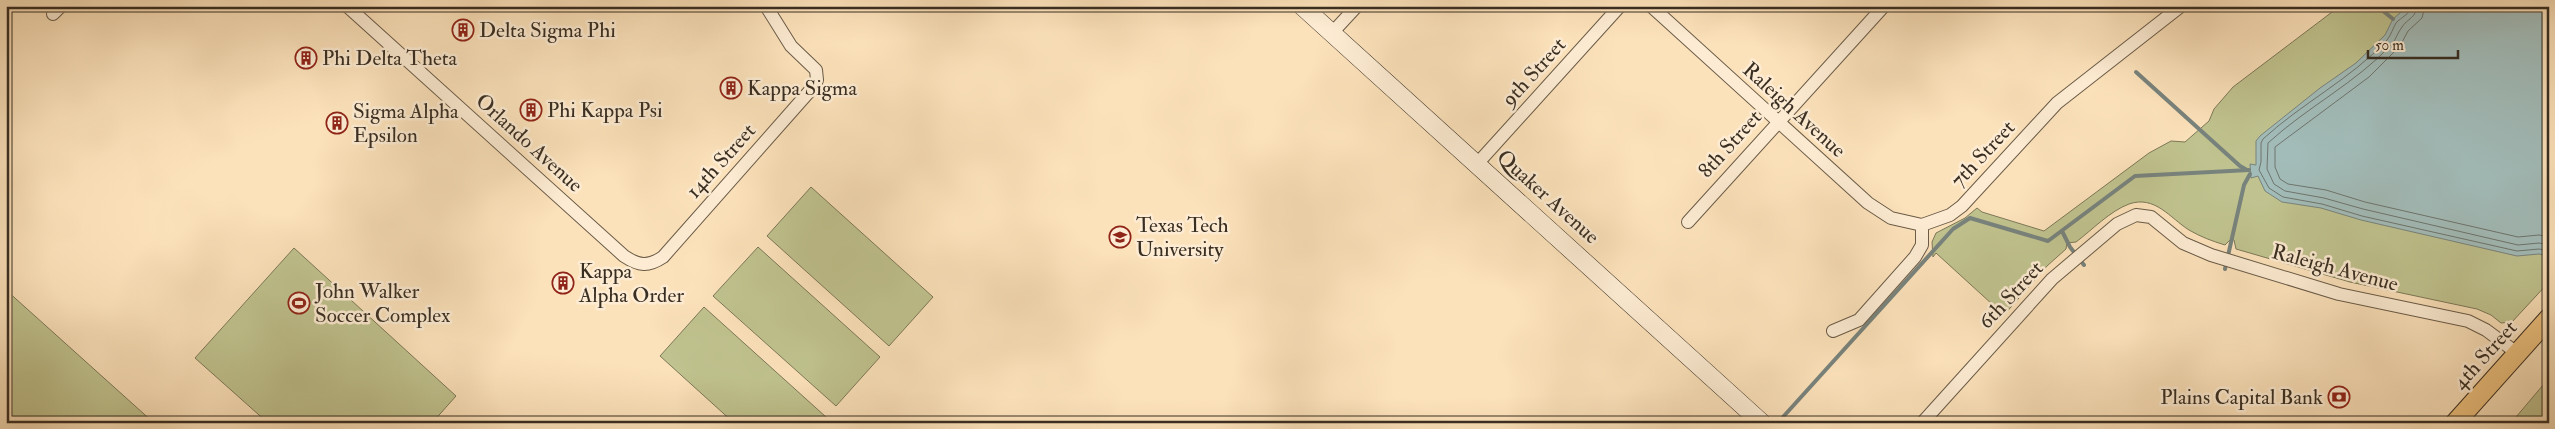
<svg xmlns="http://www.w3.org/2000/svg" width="2555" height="429" font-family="'IM FELL Double Pica',serif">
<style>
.green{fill:#c0c38f;stroke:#7c7858}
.water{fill:#a2bcb9;stroke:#78837d}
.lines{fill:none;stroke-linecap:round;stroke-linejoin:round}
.shore{stroke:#6e756e;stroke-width:1}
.stream{stroke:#78837d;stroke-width:4}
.minor-casing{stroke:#6a5b48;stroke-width:14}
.secondary-casing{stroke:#392e22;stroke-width:19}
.primary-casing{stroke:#392e22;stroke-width:21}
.minor{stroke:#fdecd3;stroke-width:12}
.secondary{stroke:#fdecd3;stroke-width:18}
.primary{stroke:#eec17e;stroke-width:19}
.labels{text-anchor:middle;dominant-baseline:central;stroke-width:5;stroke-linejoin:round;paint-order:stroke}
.poi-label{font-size:21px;fill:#392e22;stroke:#fdecd3;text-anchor:start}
.street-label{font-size:21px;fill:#392e22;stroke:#fdecd3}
</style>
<rect width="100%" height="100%" fill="#fce2bb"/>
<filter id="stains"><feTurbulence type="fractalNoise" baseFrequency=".004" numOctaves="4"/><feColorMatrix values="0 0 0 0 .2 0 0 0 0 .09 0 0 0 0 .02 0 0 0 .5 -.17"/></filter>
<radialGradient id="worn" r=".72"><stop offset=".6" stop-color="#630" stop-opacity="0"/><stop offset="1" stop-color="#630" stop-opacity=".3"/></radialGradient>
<g class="green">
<path d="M 2340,6 L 2549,6 L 2549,282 L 2512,322 L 2501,323 L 2491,315 L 2477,309 L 2350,282 L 2236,249 L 2234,240 L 2231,239 L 2225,245 C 2212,241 2201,237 2189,230 C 2170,218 2155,195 2129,204 C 2110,211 2092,230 2076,242 L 2067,243 L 2066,249 L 2047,266 L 2004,315 L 1936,253 L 1933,257 L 1932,242 L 1936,233 L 1965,218 L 1977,208 L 1982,212 L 2044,231 L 2149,153 L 2171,141 L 2185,142 L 2209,121 L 2214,109 L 2233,87 Z"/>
<path d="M 811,187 L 933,297 L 889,346 L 767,236 Z"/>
<path d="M 758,247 L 880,357 L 836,406 L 713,296 Z"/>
<path d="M 294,248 L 456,396 L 432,423 L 268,423 L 195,358 Z"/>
<path d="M 6,290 L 154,423 L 6,423 Z"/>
<path d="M 704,307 L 826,417 L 821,423 L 734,423 L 660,356 Z"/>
<path d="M 2549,378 L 2549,423 L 2511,423 Z"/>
</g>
<path class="water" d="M 2408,6 L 2549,6 L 2549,256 L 2539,254 L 2517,256 L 2361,220 L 2321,208 L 2282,202 L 2265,191 L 2258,176 L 2251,178 L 2250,164 L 2256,165 L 2256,141 L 2260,136 L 2320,88 L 2356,63 L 2385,35 L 2393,19 Z"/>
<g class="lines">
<g class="shore">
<path d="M 2411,6 C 2410,15 2401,17 2396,23 C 2393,28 2391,35 2387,40 C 2351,79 2302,103 2263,139 L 2261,143 L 2261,162 L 2259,170 L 2269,188 L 2283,197 L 2322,204 L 2362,216 L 2517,251 L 2539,249 L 2549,251"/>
<path d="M 2417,6 C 2417,17 2407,19 2402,27 C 2398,32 2396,39 2392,44 C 2356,83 2307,107 2268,143 L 2267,169 L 2274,184 L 2285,191 L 2324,198 L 2363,209 L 2518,245 L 2539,243 L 2549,245"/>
<path d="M 2425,6 L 2422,18 L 2408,31 L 2400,46 L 2369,77 L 2275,147 L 2275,167 L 2280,179 L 2288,184 L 2326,190 L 2365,202 L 2518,237 L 2539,235 L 2549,237"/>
</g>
<g class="stream">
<path d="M 2377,6 L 2393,19"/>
<path d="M 2136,72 L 2240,166 L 2247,170"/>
<path d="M 2062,231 L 2070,247 L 2084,265"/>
<path d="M 2225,269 L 2244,185 L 2250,174"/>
<path d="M 1783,417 L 1953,229 L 1970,218 L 2048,241 L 2135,176 L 2249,170"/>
</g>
<g class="minor-casing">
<g id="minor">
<path d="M 347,6 L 624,256 C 639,266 648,267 663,257 L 815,85 L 817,80 L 816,70 L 791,46 L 766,6"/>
<path d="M 1651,6 L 1868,203 L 1891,218 L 1922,225"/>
<path d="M 53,14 L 61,6"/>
<path d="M 1332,33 L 1357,6"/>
<path d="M 1477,164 L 1620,6"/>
<path d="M 1688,222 L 1884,6"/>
<path d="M 1833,331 L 1859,320 L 1915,257 L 1922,245 L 1922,225 L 1950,215 L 1962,206 L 2057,103 L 2181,6"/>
<path d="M 1922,423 L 2052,279 L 2117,224 L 2136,215 L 2151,217 L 2183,243 L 2211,255 L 2339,294 L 2468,321 L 2486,330 L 2517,353"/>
</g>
</g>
<g class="secondary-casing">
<path id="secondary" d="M 1302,6 L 1762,423"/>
</g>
<g class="primary-casing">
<path id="primary" d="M 2455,423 L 2549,318"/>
</g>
<use href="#minor" class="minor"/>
<use href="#secondary" class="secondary"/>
<use href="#primary" class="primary"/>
</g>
<defs>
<g id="building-ring" transform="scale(1.125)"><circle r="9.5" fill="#fdecd3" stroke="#8f2418" stroke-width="1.5"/><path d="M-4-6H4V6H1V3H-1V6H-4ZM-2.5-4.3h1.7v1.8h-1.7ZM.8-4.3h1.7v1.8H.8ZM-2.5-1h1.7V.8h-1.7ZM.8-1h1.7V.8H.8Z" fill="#8f2418"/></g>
<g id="university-ring" transform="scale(1.125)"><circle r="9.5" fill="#fdecd3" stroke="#8f2418" stroke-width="1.5"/><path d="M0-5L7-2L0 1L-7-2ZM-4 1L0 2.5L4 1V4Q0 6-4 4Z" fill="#8f2418"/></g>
<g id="stadium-ring" transform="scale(1.125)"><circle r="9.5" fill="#fdecd3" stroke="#8f2418" stroke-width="1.5"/><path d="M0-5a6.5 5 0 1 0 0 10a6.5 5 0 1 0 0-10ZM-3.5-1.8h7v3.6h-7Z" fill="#8f2418"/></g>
<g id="bank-ring" transform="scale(1.125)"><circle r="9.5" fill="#fdecd3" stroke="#8f2418" stroke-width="1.5"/><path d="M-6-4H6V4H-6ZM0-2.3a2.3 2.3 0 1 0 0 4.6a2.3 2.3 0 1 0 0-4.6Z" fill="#8f2418"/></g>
</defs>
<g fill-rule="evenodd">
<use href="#building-ring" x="463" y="30"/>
<use href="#building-ring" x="306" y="58"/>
<use href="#building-ring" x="731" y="88"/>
<use href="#building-ring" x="531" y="110"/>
<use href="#building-ring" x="337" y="123"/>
<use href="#university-ring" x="1120" y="237"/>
<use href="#building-ring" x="563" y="283"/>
<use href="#stadium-ring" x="299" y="303"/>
<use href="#bank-ring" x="2339" y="397"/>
</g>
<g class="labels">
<g class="poi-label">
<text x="479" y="30">Delta Sigma Phi</text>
<text x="322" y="58">Phi Delta Theta</text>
<text x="747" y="88">Kappa Sigma</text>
<text x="547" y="110">Phi Kappa Psi</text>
<text x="353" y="111">Sigma Alpha<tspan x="353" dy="24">Epsilon</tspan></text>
<text x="1136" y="225">Texas Tech<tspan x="1136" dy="24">University</tspan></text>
<text x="579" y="271">Kappa<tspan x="579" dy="24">Alpha Order</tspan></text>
<text x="315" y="291">John Walker<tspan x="315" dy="24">Soccer Complex</tspan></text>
<text x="2323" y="397" text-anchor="end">Plains Capital Bank</text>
</g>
<g class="street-label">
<text transform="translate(1534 72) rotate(-48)">9th Street</text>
<text transform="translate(1794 110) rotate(42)">Raleigh Avenue</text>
<text transform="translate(529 143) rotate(42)">Orlando Avenue</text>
<text transform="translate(1730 144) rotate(-48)">8th Street</text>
<text transform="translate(1983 154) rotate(-47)">7th Street</text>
<text transform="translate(721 161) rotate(-48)">14th Street</text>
<text transform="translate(1548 197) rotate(42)">Quaker Avenue</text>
<text transform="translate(2335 268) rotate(15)">Raleigh Avenue</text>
<text transform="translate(2011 295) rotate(-47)">6th Street</text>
<text transform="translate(2485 355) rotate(-48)">4th Street</text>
</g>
</g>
<rect width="2555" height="429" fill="none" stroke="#fce2bb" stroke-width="25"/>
<rect x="8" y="8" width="2540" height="414" fill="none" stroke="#392e22" stroke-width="2.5"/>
<rect x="12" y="12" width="2530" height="404" fill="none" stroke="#392e22"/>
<path d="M2368 50v8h90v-8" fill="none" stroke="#392e22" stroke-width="2.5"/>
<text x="2375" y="50" font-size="15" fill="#392e22" stroke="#fdecd3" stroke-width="4" paint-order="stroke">50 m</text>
<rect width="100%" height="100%" filter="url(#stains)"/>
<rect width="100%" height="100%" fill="url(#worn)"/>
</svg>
